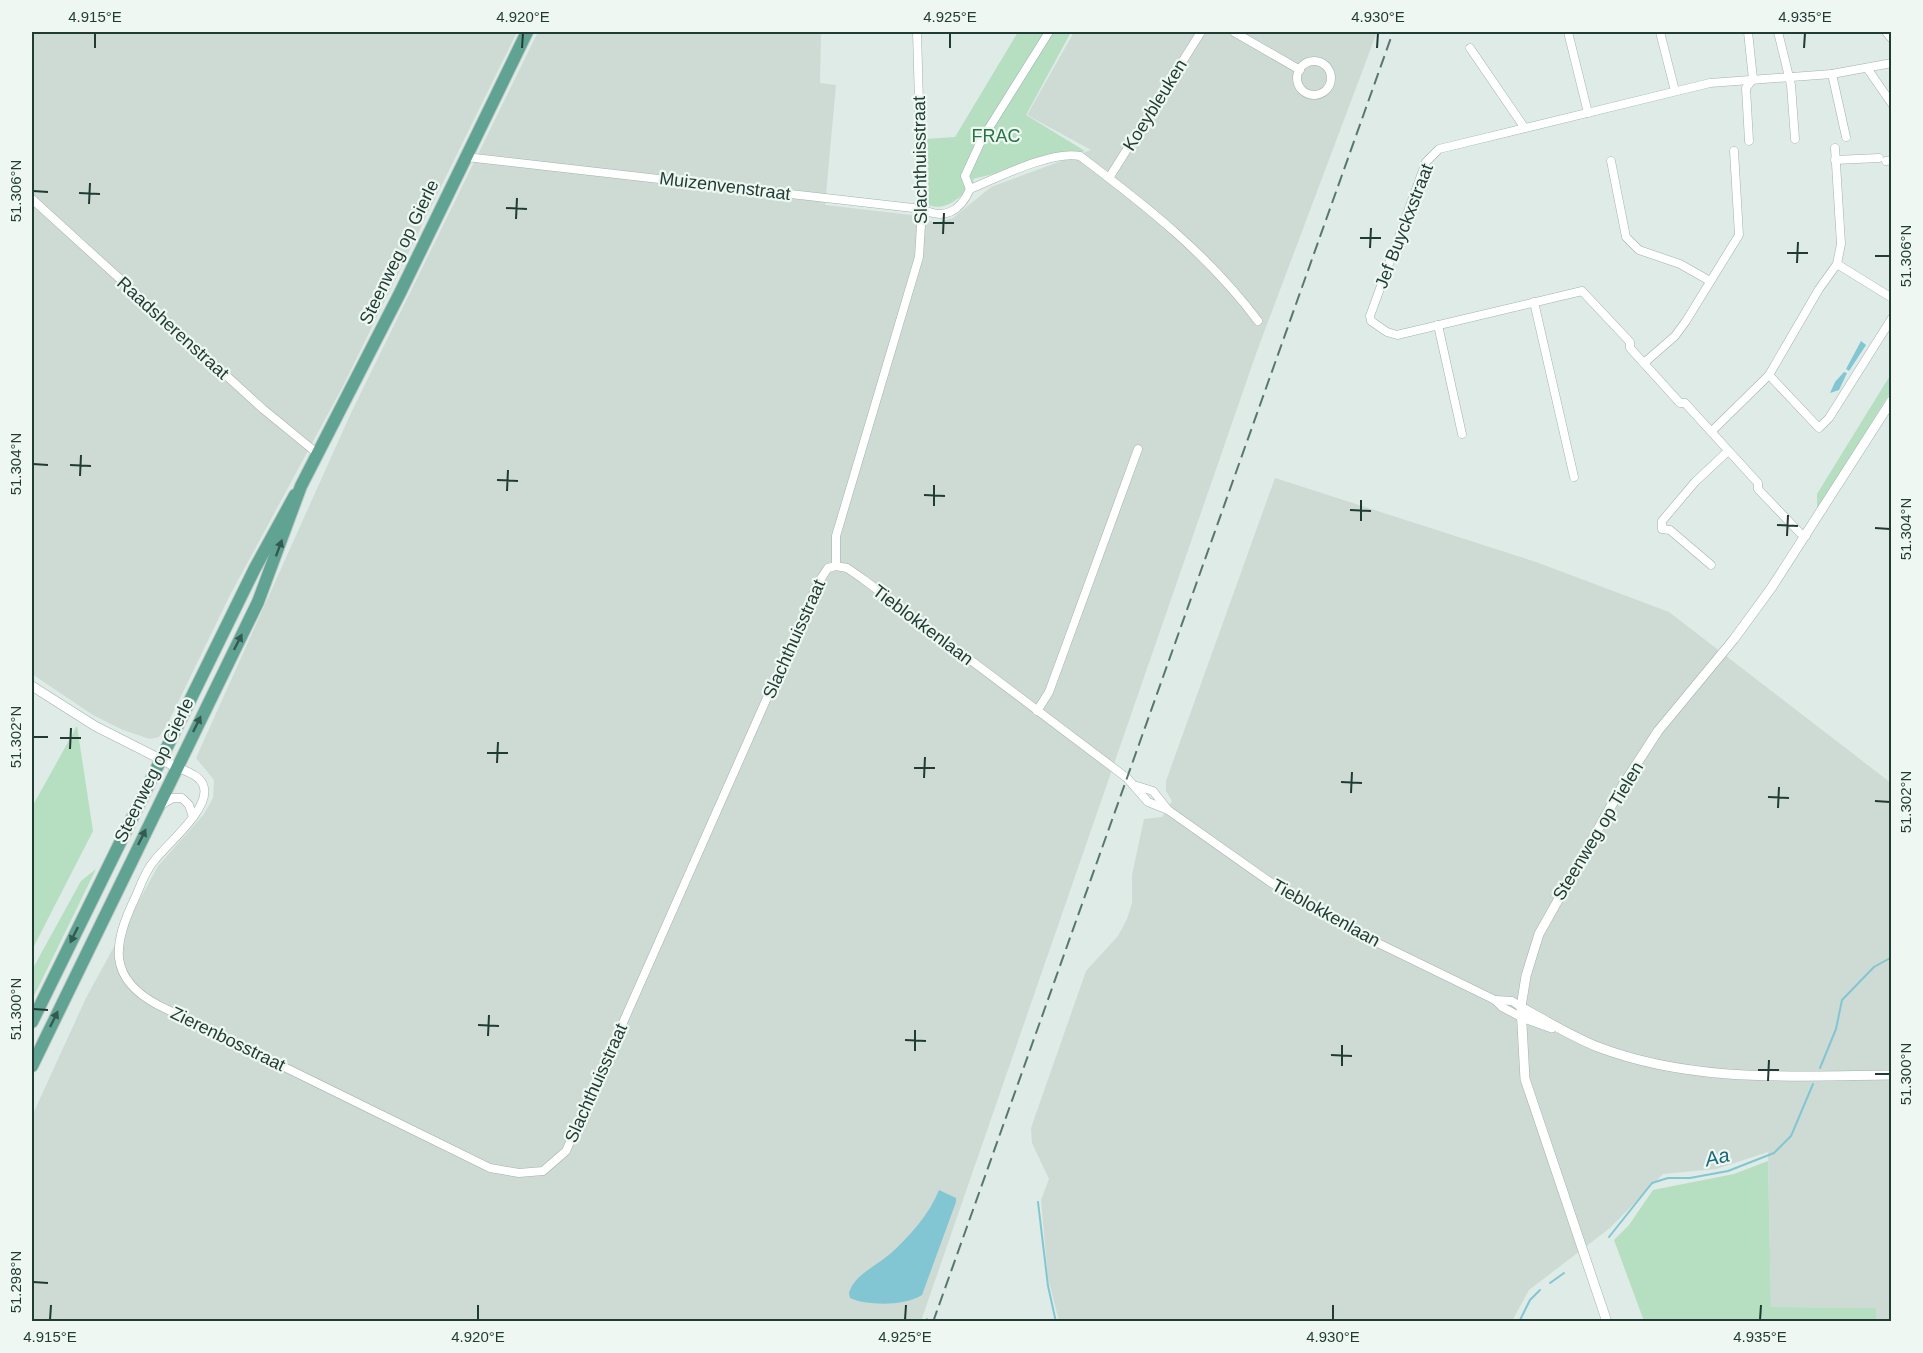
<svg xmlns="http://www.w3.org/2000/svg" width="1923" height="1353" font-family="Arial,sans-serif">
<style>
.built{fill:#cddbd4}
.green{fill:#b6dec1}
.water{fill:#83c6d3}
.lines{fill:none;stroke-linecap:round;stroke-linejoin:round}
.stream{stroke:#83c6d3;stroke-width:2}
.minor-casing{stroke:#a1b3ad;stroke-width:9}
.tertiary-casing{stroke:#a1b3ad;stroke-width:10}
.primary-casing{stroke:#c0c8c6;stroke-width:14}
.minor{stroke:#fff;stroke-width:8}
.tertiary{stroke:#fff;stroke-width:9}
.primary{stroke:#61a393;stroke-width:12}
.rail{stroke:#597770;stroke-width:2;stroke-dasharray:12 6;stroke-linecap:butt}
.oneway{fill:#335a50}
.ticks{fill:none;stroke:#1f3b34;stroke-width:2}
.labels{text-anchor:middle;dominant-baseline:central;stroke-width:4.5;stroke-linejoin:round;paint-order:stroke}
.street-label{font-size:18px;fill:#1f3b34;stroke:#eff7f3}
.park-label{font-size:18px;fill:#277446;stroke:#eff7f3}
.water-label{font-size:20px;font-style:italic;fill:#17687a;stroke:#eff7f3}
.neatline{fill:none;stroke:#1f3b34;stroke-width:2}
.ticks-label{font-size:15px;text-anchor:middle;fill:#1f3b34}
</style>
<rect width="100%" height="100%" fill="#deebe6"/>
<g class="built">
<path d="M 32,32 L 517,32 L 342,388 L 230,595 L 169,721 L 159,737 L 150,739 L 123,730 L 93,715 L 32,674 Z"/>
<path d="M 538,32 L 821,32 L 820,83 L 836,85 L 825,205 L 912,215 L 936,223 L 953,218 L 991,187 L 1091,150 L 1027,115 L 1074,32 L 1377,32 L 1257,351 L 921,1321 L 32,1322 L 32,1116 L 86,998 L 158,866 L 204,814 L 213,798 L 214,780 L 196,758 L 351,413 Z"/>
<path d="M 1275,478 L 1536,562 L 1669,612 L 1891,783 L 1891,1321 L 1876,1321 L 1875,1308 L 1771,1307 L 1768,1152 L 1716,1169 L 1663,1174 L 1610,1228 L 1529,1290 L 1512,1321 L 1059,1321 L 1048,1278 L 1041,1200 L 1049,1179 L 1032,1143 L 1031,1128 L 1086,971 L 1118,936 L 1127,919 L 1132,903 L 1132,875 L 1144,819 L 1162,817 L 1172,801 L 1166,791 L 1166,781 Z"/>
</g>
<g class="green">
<path d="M 1018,32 L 1071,32 L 1026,115 L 1085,151 L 973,179 L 974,185 C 959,197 947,212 928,205 L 926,139 L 955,137 Z"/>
<path d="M 1891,374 L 1891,391 L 1817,511 L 1817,494 Z"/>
<path d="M 77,726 L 93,831 L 32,950 L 32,807 Z"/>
<path d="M 96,869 L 32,1000 L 32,970 L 81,881 Z"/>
<path d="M 1768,1161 L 1771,1307 L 1876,1308 L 1876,1321 L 1644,1321 L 1614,1240 L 1629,1225 L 1653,1190 L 1734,1174 Z"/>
</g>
<g class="water">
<path d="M 1861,341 L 1866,345 L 1849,371 L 1846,369 Z"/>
<path d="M 1844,372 L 1847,373 L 1839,390 L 1830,393 L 1835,382 Z"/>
<path d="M 939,1190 L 956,1198 L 956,1202 L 922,1295 C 906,1306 867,1306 850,1298 L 849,1293 C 854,1275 876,1266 890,1254 C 909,1237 929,1215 939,1190 Z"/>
</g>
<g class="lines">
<g class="stream">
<path d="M 1820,1068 L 1836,1029 L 1842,1000 L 1874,967 L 1892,957"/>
<path d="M 1038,1202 L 1048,1286 L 1056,1322"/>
<path d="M 1609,1237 L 1652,1183 L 1668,1178 L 1690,1178 L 1728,1171 L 1774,1153 L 1791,1136 L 1813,1084"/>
<path d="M 1550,1283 L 1564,1273"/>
<path d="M 926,1322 L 927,1319"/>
<path d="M 1519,1322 L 1530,1300 L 1540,1290"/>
</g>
<g class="minor-casing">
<g id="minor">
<path d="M 1234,32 L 1300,70"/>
<path d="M 1568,32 L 1588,113"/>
<path d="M 1660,32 L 1675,91"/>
<path d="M 1748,32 L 1753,79 L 1746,88 L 1749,141"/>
<path d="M 1778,32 L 1791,85 L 1795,139"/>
<path d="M 1886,32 L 1892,39"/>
<path d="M 1470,48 L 1524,127"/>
<circle cx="1314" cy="78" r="17"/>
<path d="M 1867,68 L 1892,104"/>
<path d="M 1832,74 L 1846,137"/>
<path d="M 466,157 L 922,209 C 944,220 960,212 970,189 C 997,178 1052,150 1080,156 C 1145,205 1209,255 1258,321"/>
<path d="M 1835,160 L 1879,158"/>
<path d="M 1611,161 L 1626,237 L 1639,250 L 1680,264 L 1710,281"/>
<path d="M 1886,161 L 1892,160"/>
<path d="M 1109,178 L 1201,32"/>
<path d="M 970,189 L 965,176 L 982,139 L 1049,32"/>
<path d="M 32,199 L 263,409 L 318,454"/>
<path d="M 1837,264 L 1892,298"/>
<path d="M 1534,302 L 1574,477"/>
<path d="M 1438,325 L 1462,434"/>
<path d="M 1644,363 L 1675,336 L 1686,321 L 1739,235 L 1734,151"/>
<path d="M 1769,375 L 1819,428 L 1829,418 L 1892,318"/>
<path d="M 1712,431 L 1769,375 L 1819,289 L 1837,264 L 1841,244 L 1835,148"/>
<path d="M 1806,536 L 1800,533 L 1758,489 L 1758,483 L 1685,403 L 1680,403 L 1630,348 L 1630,342 L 1582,291 L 1397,335 L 1387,332 L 1371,321 L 1370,316 L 1426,162 L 1439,149 L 1710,83 L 1832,74 L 1892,63"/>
<path d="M 1711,565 L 1670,530 L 1662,529 L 1662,521 L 1695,482 L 1728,451"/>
<path d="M 836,566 L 847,568 L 863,579 L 1127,778 L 1148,802 L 1168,810 L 1270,882 L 1343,926 L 1495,1000 L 1502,1007 L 1521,1017"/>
<path d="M 836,566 L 836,536 L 919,257 L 922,209 L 917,32"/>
<path d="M 1037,711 L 1049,692 L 1138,449"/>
<path d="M 176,767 C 186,771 202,776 204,788 C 209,810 167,844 154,861 C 145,871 141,885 135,898 C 113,944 107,978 158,1005 L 490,1168 L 519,1173 L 543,1171 L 566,1151 L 818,583 L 828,568 L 836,566"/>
<path d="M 1137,786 L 1153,791 L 1168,810"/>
<path d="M 159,806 L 173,798 L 182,798 L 189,805 L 193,817"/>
<path d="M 1495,1000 L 1512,1001 L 1521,1007"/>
</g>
</g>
<g class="tertiary-casing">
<g id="tertiary">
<path d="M 32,686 L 95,726 L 176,767"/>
<path d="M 1521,1007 C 1547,1021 1570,1036 1598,1047 C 1693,1083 1792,1076 1892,1075"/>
<path d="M 1521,1017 L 1552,1028"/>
<path d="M 1607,1322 L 1525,1079 L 1521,1007 L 1526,976 L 1539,934 L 1623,785 L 1658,731 L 1734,639 L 1772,587 L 1892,400"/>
</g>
</g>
<g class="primary-casing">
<g id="primary">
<path d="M 32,1022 L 255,568 L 295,495"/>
<path d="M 32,1066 L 258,602 L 301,486 L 400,293 L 527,32"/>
</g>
</g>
<use href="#minor" class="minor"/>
<use href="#tertiary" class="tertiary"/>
<use href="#primary" class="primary"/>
<path class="rail" d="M 933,1322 L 1393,32"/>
</g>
<defs><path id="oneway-solid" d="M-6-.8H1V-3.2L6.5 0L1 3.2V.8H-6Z" transform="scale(1.5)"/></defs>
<g class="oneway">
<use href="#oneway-solid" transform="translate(279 548) rotate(-70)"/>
<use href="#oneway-solid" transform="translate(238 642) rotate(-63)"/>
<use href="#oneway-solid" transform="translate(197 724) rotate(-64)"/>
<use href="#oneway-solid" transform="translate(142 837) rotate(-64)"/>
<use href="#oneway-solid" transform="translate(74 935) rotate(116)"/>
<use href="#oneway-solid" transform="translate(54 1019) rotate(-64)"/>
</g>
<path class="ticks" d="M 95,48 L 95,33M 522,48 L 523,33M 950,48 L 950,33M 1377,48 L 1378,33M 1804,48 L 1805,33M 33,191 L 48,192M 79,193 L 100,194M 89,204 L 90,183M 506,208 L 527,209M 516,219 L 517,198M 933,223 L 954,223M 943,234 L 944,213M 1360,238 L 1381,238M 1370,248 L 1371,228M 1787,253 L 1808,253M 1875,256 L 1890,256M 1797,263 L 1798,242M 33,464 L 48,465M 70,465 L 91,466M 80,476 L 81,455M 497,480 L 518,481M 507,491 L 508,470M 924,495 L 945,496M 934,506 L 934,485M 1350,510 L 1371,511M 1361,521 L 1361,500M 1777,525 L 1798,526M 1875,528 L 1890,529M 1787,536 L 1788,515M 33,737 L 48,737M 60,738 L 81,738M 70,749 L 71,728M 487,753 L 508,753M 497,763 L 498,742M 914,768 L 935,768M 924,778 L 925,757M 1341,782 L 1362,783M 1351,793 L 1352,772M 1768,797 L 1789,798M 1875,801 L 1890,802M 1778,808 L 1779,787M 33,1009 L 48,1010M 478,1025 L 499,1026M 488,1036 L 489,1015M 905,1040 L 926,1041M 915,1051 L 915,1030M 1331,1055 L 1352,1056M 1342,1066 L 1342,1045M 1758,1070 L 1779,1070M 1875,1074 L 1890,1074M 1768,1081 L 1769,1060M 33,1282 L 48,1283M 50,1320 L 51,1305M 478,1320 L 478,1305M 905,1320 L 906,1305M 1333,1320 L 1333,1305M 1760,1320 L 1761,1305"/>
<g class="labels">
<g class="street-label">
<text transform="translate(1155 105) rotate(-58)">Koeybleuken</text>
<text transform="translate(920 160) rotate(-91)">Slachthuisstraat</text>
<text transform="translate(725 186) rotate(7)">Muizenvenstraat</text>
<text transform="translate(1404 226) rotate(-69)">Jef Buyckxstraat</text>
<text transform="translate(399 252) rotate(-64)">Steenweg op Gierle</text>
<text transform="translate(173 328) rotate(42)">Raadsherenstraat</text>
<text transform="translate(923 625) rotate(37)">Tieblokkenlaan</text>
<text transform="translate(794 639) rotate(-66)">Slachthuisstraat</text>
<text transform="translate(154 770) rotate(-64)">Steenweg op Gierle</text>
<text transform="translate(1598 831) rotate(-59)">Steenweg op Tielen</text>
<text transform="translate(1326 913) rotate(29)">Tieblokkenlaan</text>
<text transform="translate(228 1039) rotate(26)">Zierenbosstraat</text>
<text transform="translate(596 1083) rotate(-66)">Slachthuisstraat</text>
</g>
<g class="park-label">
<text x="996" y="136">FRAC</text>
</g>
<g class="water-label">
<text transform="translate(1717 1157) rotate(-13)">Aa</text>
</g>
</g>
<rect width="1923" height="1353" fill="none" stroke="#eff7f3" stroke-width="66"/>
<rect x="33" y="33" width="1857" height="1287" class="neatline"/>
<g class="ticks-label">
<text x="95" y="22">4.915°E</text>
<text x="523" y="22">4.920°E</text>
<text x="950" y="22">4.925°E</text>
<text x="1378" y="22">4.930°E</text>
<text x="1805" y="22">4.935°E</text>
<text transform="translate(16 191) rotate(-90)" y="5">51.306°N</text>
<text transform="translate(1906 256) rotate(-90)" y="5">51.306°N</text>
<text transform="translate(16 464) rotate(-90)" y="5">51.304°N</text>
<text transform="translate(1906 529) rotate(-90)" y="5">51.304°N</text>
<text transform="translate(16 737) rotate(-90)" y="5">51.302°N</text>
<text transform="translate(1906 802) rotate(-90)" y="5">51.302°N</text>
<text transform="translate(16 1009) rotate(-90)" y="5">51.300°N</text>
<text transform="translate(1906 1074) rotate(-90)" y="5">51.300°N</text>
<text transform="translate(16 1282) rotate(-90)" y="5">51.298°N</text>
<text x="50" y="1342">4.915°E</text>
<text x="478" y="1342">4.920°E</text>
<text x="905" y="1342">4.925°E</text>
<text x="1333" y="1342">4.930°E</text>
<text x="1760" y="1342">4.935°E</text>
</g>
</svg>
